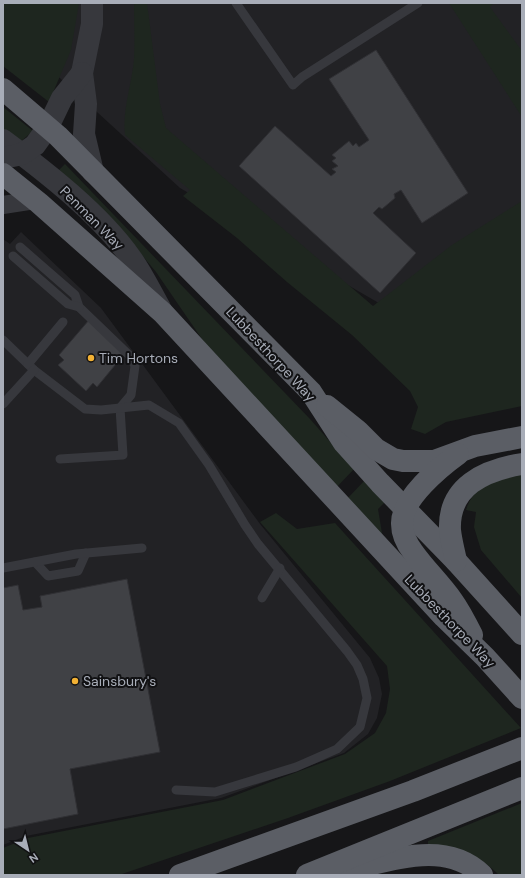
<svg xmlns="http://www.w3.org/2000/svg" width="525" height="878" font-family="'DM Sans',sans-serif">
<style>
.built{fill:#222225}
.green{fill:#1e261f}
.building{fill:#404145;stroke:#303034}
.lines{fill:none;stroke-linecap:round;stroke-linejoin:round}
.service{stroke:#37383d;stroke-width:9}
.minor{stroke:#37383d;stroke-width:18}
.tertiary{stroke:#37383d;stroke-width:22}
.trunk{stroke:#5b5e65;stroke-width:22}
.poi-dot{fill:#f2b134;stroke:#111113;stroke-width:1.5}
.labels{text-anchor:middle;dominant-baseline:central;stroke-width:4;stroke-linejoin:round;paint-order:stroke}
.street-label{font-size:14px;fill:#a8adb8;stroke:#111113}
.poi-label{font-size:14px;fill:#a8adb8;stroke:#111113;text-anchor:start}
</style>
<rect width="100%" height="100%" fill="#161618"/>
<g class="built">
<path d="M 3,3 L 522,3 L 522,217 L 384,306 L 180,188 L 3,26 Z"/>
<path d="M 21,232 L 101,308 L 260,524 L 370,658 L 379,678 L 382,694 L 377,718 L 368,734 L 344,753 L 221,798 L 26,836 L 3,845 L 3,239 L 10,244 Z"/>
</g>
<g class="green">
<path d="M 3,3 L 79,3 L 71,50 L 49,102 L 3,66 Z"/>
<path d="M 134,3 L 147,3 L 160,104 L 166,128 L 373,306 L 452,245 L 522,201 L 522,406 L 446,422 L 425,434 L 411,429 L 418,407 L 410,391 L 352,335 L 287,282 L 237,238 L 183,196 L 190,190 L 125,135 C 122,110 132,84 134,59 C 135,40 134,21 134,3 Z"/>
<path d="M 449,3 L 494,3 L 490,7 L 522,51 L 522,117 Z"/>
<path d="M 3,107 L 33,131 L 20,142 L 3,129 Z"/>
<path d="M 65,164 L 310,419 L 354,469 L 334,490 L 215,358 L 156,272 L 121,230 L 58,171 Z"/>
<path d="M 522,473 L 522,598 L 481,550 L 474,527 L 476,512 L 466,510 C 475,482 497,481 522,473 Z"/>
<path d="M 366,479 L 385,502 L 378,509 L 383,539 L 347,499 Z"/>
<path d="M 276,513 L 297,529 L 335,523 L 521,728 L 390,781 L 288,818 L 119,875 L 3,875 L 3,848 L 28,838 L 223,800 L 345,754 L 375,733 L 386,713 L 390,689 L 387,666 L 260,522 Z"/>
<path d="M 522,803 L 522,875 L 499,875 C 477,853 457,849 428,844 L 428,841 Z"/>
</g>
<g class="building">
<path d="M 376,50 L 468,193 L 422,223 L 401,190 L 394,194 L 395,198 L 382,209 L 379,207 L 373,213 L 416,253 L 380,293 L 239,166 L 275,126 L 331,176 L 336,172 L 332,169 L 338,166 L 332,161 L 336,158 L 332,155 L 349,141 L 353,146 L 356,143 L 359,147 L 369,140 L 329,79 Z"/>
<path d="M 89,320 L 125,353 L 97,387 L 93,383 L 86,391 L 58,365 L 64,360 L 59,355 Z"/>
<path d="M 127,579 L 160,752 L 70,769 L 78,814 L 3,829 L 3,588 L 18,585 L 23,610 L 42,607 L 40,596 Z"/>
</g>
<g class="lines">
<g class="service">
<path d="M 236,3 L 293,85 L 302,77 L 418,3"/>
<path d="M 20,247 L 75,295 L 79,307 L 130,356 L 135,366 L 131,395 L 120,408 L 123,455 L 60,459"/>
<path d="M 13,256 L 68,304 L 79,307"/>
<path d="M 3,340 L 34,370 L 85,409 L 101,410 L 149,405 L 179,423 L 209,465 L 245,525 L 258,544 L 347,651 L 357,665 L 363,679 L 367,698 L 360,727 L 337,749 L 296,767 L 215,792 L 176,790"/>
<path d="M 28,364 L 63,322"/>
<path d="M 3,404 L 34,370"/>
<path d="M 35,562 L 48,576 L 78,571 L 86,553"/>
<path d="M 3,568 L 76,554 L 142,548"/>
<path d="M 262,598 L 280,568"/>
</g>
<path class="minor" d="M 3,205 L 35,200"/>
<g class="tertiary">
<path d="M 92,3 L 92,24 L 82,73 L 86,104 L 84,134 L 93,172"/>
<path d="M 3,140 C 46,172 100,214 131,258 C 142,273 151,292 160,308"/>
<path d="M 8,157 L 22,154 L 35,145 L 48,127 L 62,98 L 82,73"/>
</g>
<g class="trunk">
<path d="M 3,89 L 58,136 L 311,392 L 344,443 L 380,483 L 456,561 L 522,634"/>
<path d="M 3,174 L 39,203 L 163,313 L 444,617 L 485,657 L 522,698"/>
<path d="M 327,406 L 358,431 L 376,449 L 393,459 L 403,461 L 434,461 L 475,446 L 522,437"/>
<path d="M 458,454 C 440,467 401,499 402,524 C 402,534 407,544 413,552 C 425,569 440,583 452,600 C 460,611 466,623 472,635"/>
<path d="M 456,561 C 454,551 451,540 450,530 C 448,486 485,470 522,464"/>
<path d="M 347,870 C 391,861 445,839 482,875"/>
<path d="M 180,875 L 413,791 L 522,748"/>
<path d="M 307,875 L 522,788"/>
</g>
</g>
<g class="poi-dot">
<circle cx="91" cy="358" r="4"/>
<circle cx="75" cy="681" r="4"/>
</g>
<g class="labels">
<g class="street-label">
<text transform="translate(92 218) rotate(45)">Penman Way</text>
<text transform="translate(271 354) rotate(47)">Lubbesthorpe Way</text>
<text transform="translate(450 621) rotate(46)">Lubbesthorpe Way</text>
</g>
<g class="poi-label">
<text x="99" y="358">Tim Hortons</text>
<text x="83" y="681">Sainsbury's</text>
</g>
</g>
<rect width="525" height="878" fill="none" stroke="#a8adb8" stroke-width="8"/>
<g transform="translate(28 850) rotate(145)" stroke="#111113" stroke-width="3" paint-order="stroke">
<path d="M0-3L7 15L0 10L-7 15Z" fill="#a8adb8"/>
<text y="-6" font-size="11" font-weight="bold" text-anchor="middle" fill="#a8adb8">N</text>
</g>
</svg>
